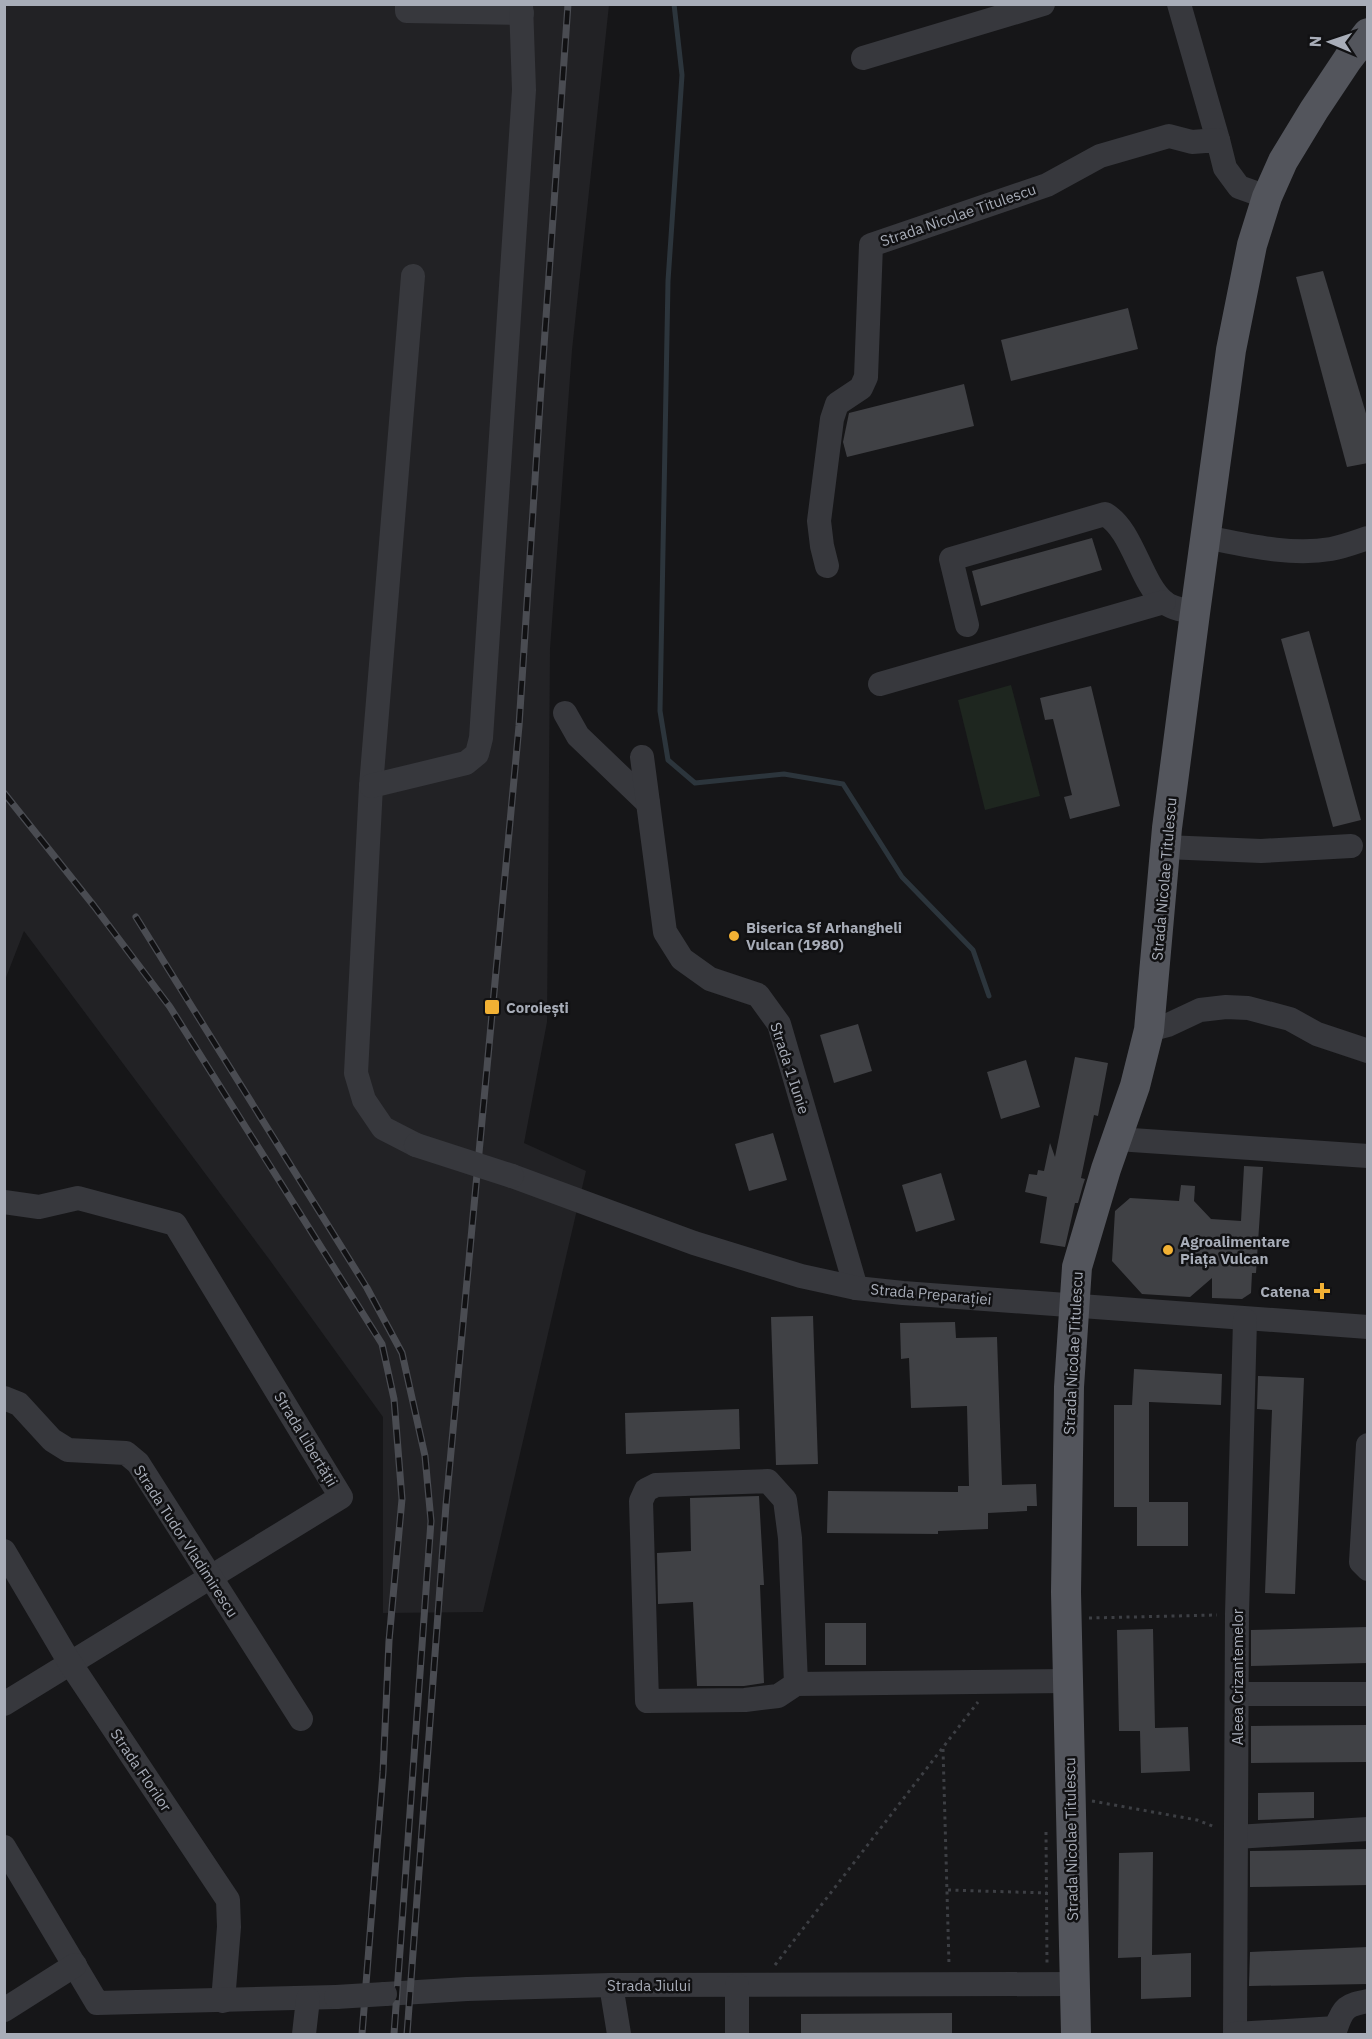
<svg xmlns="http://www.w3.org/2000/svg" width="1372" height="2039" font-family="'IBM Plex Sans',sans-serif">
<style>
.built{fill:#222225}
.green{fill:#1e261f}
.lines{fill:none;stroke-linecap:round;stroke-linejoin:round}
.stream{stroke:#2c353c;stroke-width:5}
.building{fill:#404145}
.path{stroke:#3d3f44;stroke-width:3;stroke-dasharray:3 4.5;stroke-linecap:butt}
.minor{stroke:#37383d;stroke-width:24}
.major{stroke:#53555c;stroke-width:30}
.rail-casing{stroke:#4a4c52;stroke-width:7}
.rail{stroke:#111113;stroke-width:4.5;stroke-dasharray:14;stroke-linecap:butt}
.minor-bridge{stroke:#37383d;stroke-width:24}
.poi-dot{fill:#f2b134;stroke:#111113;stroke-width:2}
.labels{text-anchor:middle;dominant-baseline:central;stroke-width:5;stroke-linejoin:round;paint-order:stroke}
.street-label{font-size:15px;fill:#a8adb8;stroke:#111113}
.poi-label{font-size:15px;font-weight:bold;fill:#a8adb8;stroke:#111113;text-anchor:start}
</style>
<rect width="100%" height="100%" fill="#161618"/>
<path class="built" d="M 5,5 L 609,5 L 572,350 L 550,649 L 547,1022 L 524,1143 L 586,1171 L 483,1612 L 383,1613 L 383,1417 L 269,1259 L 24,931 L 5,980 Z"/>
<path class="green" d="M 1011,685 L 1040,796 L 985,810 L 958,700 Z"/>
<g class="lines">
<path class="stream" d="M 674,4 L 682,75 L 668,281 L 660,711 L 668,760 L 695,783 L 784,774 L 843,784 L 902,877 L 973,950 L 989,996"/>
</g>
<g class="building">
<path d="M 1323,271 L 1368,420 L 1368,463 L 1347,467 L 1296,277 Z"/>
<path d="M 1128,308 L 1138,349 L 1011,381 L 1001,340 Z"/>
<path d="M 964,384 L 974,426 L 847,457 L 843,442 L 849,413 Z"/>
<path d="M 1092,538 L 1102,570 L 981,606 L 972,571 Z"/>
<path d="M 1309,631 L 1361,820 L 1333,827 L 1281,639 Z"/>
<path d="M 1091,686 L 1120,806 L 1070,819 L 1064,797 L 1072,795 L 1053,719 L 1045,720 L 1040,698 Z"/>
<path d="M 858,1024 L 872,1071 L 834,1083 L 820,1035 Z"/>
<path d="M 1075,1057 L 1108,1063 L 1098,1116 L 1094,1115 L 1081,1178 L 1085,1179 L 1083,1185 L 1078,1203 L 1075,1203 L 1065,1247 L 1040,1243 L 1047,1197 L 1025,1192 L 1029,1174 L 1037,1175 L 1038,1170 L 1044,1171 L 1050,1143 L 1055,1157 Z"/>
<path d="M 1026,1060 L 1040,1107 L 1001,1119 L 987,1072 Z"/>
<path d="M 773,1133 L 787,1180 L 749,1191 L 735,1144 Z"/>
<path d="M 1244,1166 L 1263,1167 L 1256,1273 L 1252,1273 L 1251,1293 L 1242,1299 L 1212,1298 L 1212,1278 L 1190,1297 L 1142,1294 L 1112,1261 L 1115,1211 L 1130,1198 L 1179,1201 L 1181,1185 L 1195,1186 L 1194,1201 L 1211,1219 L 1241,1221 Z"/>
<path d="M 941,1173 L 955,1220 L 916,1232 L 902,1185 Z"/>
<path d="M 813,1316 L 818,1464 L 776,1465 L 771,1317 Z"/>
<path d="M 955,1322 L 956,1338 L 997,1337 L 1002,1485 L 1036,1484 L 1037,1506 L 1027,1506 L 1027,1511 L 988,1513 L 988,1529 L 938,1531 L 938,1534 L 827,1533 L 828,1491 L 958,1492 L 958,1486 L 969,1486 L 967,1406 L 911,1408 L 909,1358 L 901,1359 L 900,1323 Z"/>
<path d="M 1134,1369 L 1222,1374 L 1221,1405 L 1149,1402 L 1149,1502 L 1188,1502 L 1188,1546 L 1137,1546 L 1137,1507 L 1114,1507 L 1114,1405 L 1132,1405 Z"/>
<path d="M 1258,1376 L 1304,1378 L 1295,1594 L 1265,1593 L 1272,1410 L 1257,1409 Z"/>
<path d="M 739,1409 L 740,1449 L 626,1454 L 625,1413 Z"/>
<path d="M 759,1496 L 764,1585 L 760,1585 L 764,1683 L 744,1686 L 697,1686 L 693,1602 L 658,1604 L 657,1553 L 691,1551 L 690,1498 Z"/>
<rect x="825" y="1623" width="41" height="42"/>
<path d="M 1368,1627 L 1368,1663 L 1251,1666 L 1251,1630 Z"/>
<path d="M 1153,1629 L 1155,1728 L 1188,1727 L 1190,1771 L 1141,1773 L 1140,1731 L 1119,1731 L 1117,1630 Z"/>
<path d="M 1368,1725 L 1368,1762 L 1251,1763 L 1251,1726 Z"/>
<path d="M 1314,1792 L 1314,1818 L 1258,1820 L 1258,1793 Z"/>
<path d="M 1368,1849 L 1368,1885 L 1250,1887 L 1250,1851 Z"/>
<path d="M 1153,1852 L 1152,1955 L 1191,1953 L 1191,1997 L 1141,1999 L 1141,1957 L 1118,1958 L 1119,1853 Z"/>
<path d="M 1368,1947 L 1368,1984 L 1249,1986 L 1250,1952 Z"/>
<path d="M 952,2013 L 952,2034 L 801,2034 L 801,2014 Z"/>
</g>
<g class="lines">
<g class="path">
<path d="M 1089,1618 L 1217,1615"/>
<path d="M 943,1749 L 949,1964"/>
<path d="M 1092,1801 L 1197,1820 L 1215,1827"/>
<path d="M 1046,1832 L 1047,1963"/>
<path d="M 948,1890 L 1047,1893"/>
<path d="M 775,1965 L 978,1702"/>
</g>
<g class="minor">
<path d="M 407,4 L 407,11 L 522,13"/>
<path d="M 1179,4 L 1218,140"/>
<path d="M 863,58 L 1043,4"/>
<path d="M 413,276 L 371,786 L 356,1073 L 364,1100 L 383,1128 L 416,1145"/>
<path d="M 1205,537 C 1246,545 1290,556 1331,549 C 1343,547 1356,542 1368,538"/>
<path d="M 827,566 L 822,546 L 819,521 L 832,419 L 837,404 L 861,388 L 866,377 L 871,245 L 1047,185 L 1100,156 L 1169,136 L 1192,142 L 1218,140 L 1225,168 L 1239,187 L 1267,197"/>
<path d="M 967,625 L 951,559 L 1105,514 C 1133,530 1140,582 1164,602 C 1172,609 1185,610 1195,613"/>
<path d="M 880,684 L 1164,602"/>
<path d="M 565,713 L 578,736 L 648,803"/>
<path d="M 642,757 L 665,932 L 682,959 L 710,979 L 758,995 L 779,1024 L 856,1288"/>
<path d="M 371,786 L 466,763 L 477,754 L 481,738 L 524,90 L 521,4"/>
<path d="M 1165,847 L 1261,851 L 1351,846"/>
<path d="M 1149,1030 L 1168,1025 L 1200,1010 L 1226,1007 L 1248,1008 L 1290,1019 L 1317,1034 L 1368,1051"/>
<path d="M 1117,1139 L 1368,1156"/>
<path d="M 512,1176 L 694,1243 L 801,1276 L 856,1288 L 903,1293 L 1368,1327"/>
<path d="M 4,1202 L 39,1207 L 78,1198 L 175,1224 L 341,1497 L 4,1704"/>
<path d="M 4,1398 L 19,1404 L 52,1440 L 68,1450 L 126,1453 L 138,1463 L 301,1719"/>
<path d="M 1368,1445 L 1361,1562 L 1368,1569"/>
<path d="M 4,1551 L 70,1663 L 228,1900 L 229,1927 L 223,2001"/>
<path d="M 796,1684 L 790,1538 L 785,1500 L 768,1481 L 656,1485 L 646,1490 L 641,1501 L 647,1701 L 745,1700 L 778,1696 L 796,1684 L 1068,1681"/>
<path d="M 1237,1694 L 1368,1694"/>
<path d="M 1236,1837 L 1368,1829"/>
<path d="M 4,1847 L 97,2003 L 336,1997"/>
<path d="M 611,1985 L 619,2034"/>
<path d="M 385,1994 L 467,1989 L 611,1985 L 1075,1984"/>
<path d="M 4,2010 L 75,1965"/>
<path d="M 304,2034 L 308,1999"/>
<path d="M 737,2034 L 737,1985"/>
<path d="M 1235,2034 L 1237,1614 L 1245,1320"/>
<path d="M 1235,2034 L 1336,2028 C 1343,2007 1347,2005 1368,2001"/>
</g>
<path class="major" d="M 1076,2034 L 1066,1592 L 1069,1387 L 1077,1267 L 1106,1169 L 1135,1086 L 1149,1030 L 1167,828 L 1195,613 L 1231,350 L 1252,245 L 1267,197 L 1283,161 L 1314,110 L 1348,59 L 1368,33"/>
<g class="rail-casing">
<g id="rail">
<path d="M 4,793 L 94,906 L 170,1007 L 382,1344 L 394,1399 L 402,1499 L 389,1641 L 383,1772 L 362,2034"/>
<path d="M 136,917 L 367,1288 L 402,1353 L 425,1456 L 431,1521 L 394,2034"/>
<path d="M 407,2034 L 446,1505 L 519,726 L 540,403 L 568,4"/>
</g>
</g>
<use href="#rail" class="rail"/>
<g class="minor-bridge">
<path d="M 416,1145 L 512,1176"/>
<path d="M 336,1997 L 385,1994"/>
</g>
</g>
<g class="poi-dot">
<circle cx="734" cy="936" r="6"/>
<rect x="484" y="999" width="16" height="16" rx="3"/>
<circle cx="1168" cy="1250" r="6"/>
<path d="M1319 1282h6v6h6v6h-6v6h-6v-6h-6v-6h6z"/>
</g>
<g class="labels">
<g class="street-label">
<text transform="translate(958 215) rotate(-19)">Strada Nicolae Titulescu</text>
<text transform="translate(1164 879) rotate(-85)">Strada Nicolae Titulescu</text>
<text transform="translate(790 1068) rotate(72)">Strada 1 Iunie</text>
<text transform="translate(931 1294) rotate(5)">Strada Preparației</text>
<text transform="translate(1073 1353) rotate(-87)">Strada Nicolae Titulescu</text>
<text transform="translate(306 1439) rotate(59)">Strada Libertății</text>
<text transform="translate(186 1541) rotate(57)">Strada Tudor Vladimirescu</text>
<text transform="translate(1237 1677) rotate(-90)">Aleea Crizantemelor</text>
<text transform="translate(141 1770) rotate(56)">Strada Florilor</text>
<text transform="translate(1071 1839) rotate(-91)">Strada Nicolae Titulescu</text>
<text x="649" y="1985">Strada Jiului</text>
</g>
<g class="poi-label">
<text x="746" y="927">Biserica Sf Arhangheli<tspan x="746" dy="17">Vulcan (1980)</tspan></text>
<text x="506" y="1007">Coroiești</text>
<text x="1180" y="1241">Agroalimentare<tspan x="1180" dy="17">Piața Vulcan</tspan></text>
<text x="1310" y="1291" text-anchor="end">Catena</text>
</g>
</g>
<rect width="1372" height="2039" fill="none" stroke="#a8adb8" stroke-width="12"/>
<g transform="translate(1330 42) rotate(272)" stroke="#111113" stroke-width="4.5" paint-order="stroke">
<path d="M0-4.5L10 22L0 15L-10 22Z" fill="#a8adb8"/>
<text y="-9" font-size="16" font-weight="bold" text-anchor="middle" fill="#a8adb8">N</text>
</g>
</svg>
